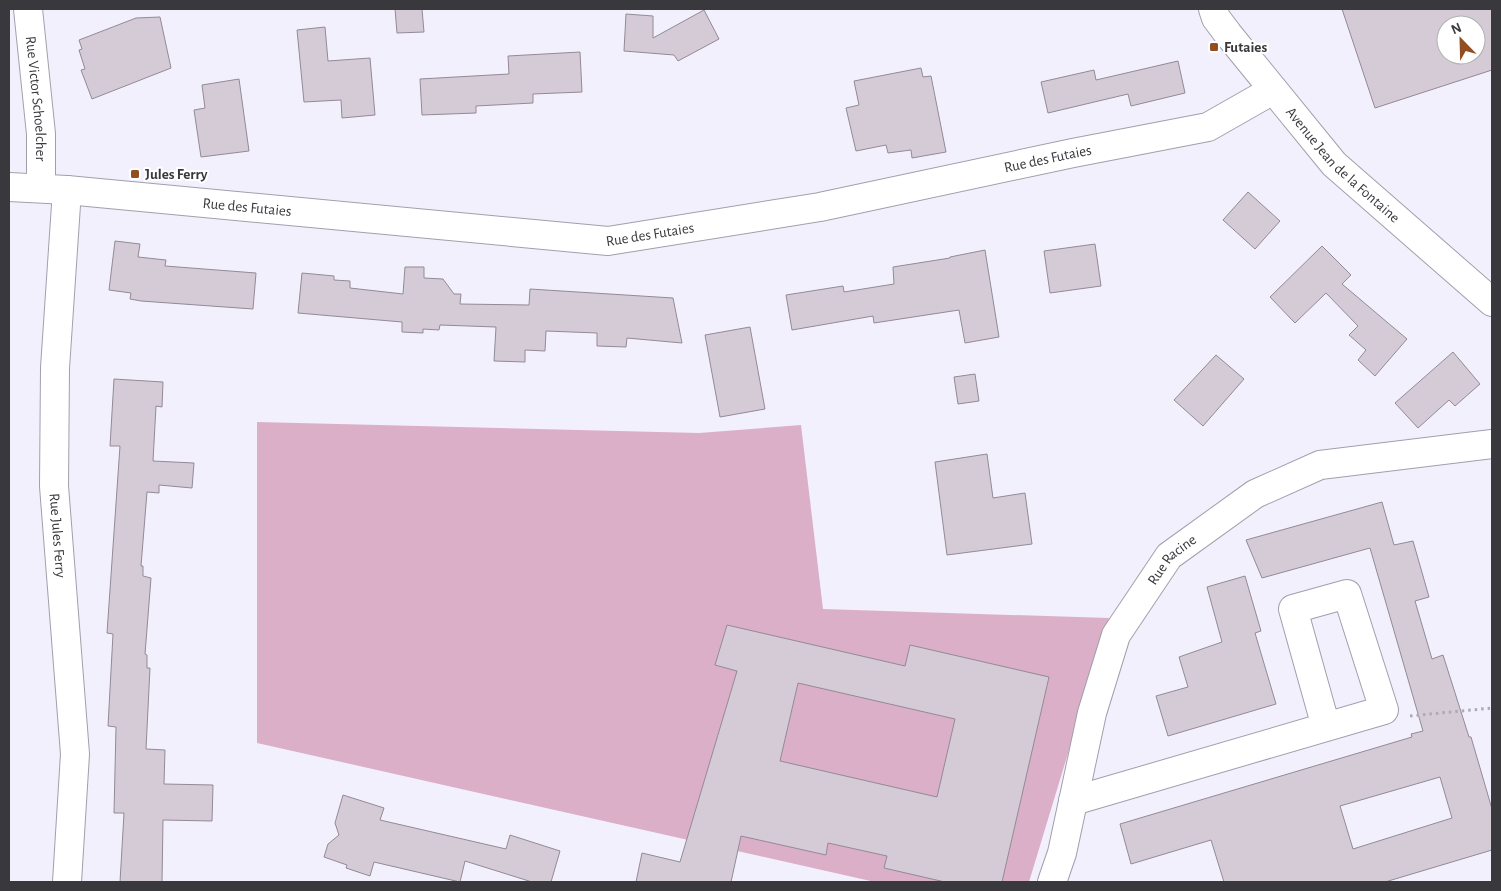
<svg xmlns="http://www.w3.org/2000/svg" width="1501" height="891" font-family="'Alegreya Sans',sans-serif">
<style>
.green{fill:#dcafc9}
.building{fill:#d4cbd6;stroke:#928a94;fill-rule:evenodd}
.lines{fill:none;stroke-linecap:round;stroke-linejoin:round}
.street-casing{stroke:#a29fac;stroke-width:30}
.path{stroke:#acaab4;stroke-width:3;stroke-dasharray:2.5 4;stroke-linecap:butt}
.street{stroke:#fff;stroke-width:28}
.poi-dot{fill:#924e20;stroke:#fff;stroke-width:2}
.labels{text-anchor:middle;dominant-baseline:central;stroke-width:4;stroke-linejoin:round;paint-order:stroke}
.poi-label{font-size:15px;font-weight:bold;fill:#39383d;stroke:#fff;text-anchor:start}
.street-label{font-size:15px;fill:#39383d;stroke:#fff}
</style>
<rect width="100%" height="100%" fill="#f3f0fe"/>
<path class="green" d="M 257,422 L 699,433 L 801,425 L 823,609 L 1109,618 L 1029,882 L 875,882 L 257,743 Z"/>
<g class="building">
<path d="M 395,9 L 422,9 L 424,32 L 397,33 Z"/>
<path d="M 1342,9 L 1492,9 L 1492,70 L 1375,108 ZM 1446,25 L 1476,25 L 1476,55 L 1446,55 Z"/>
<path d="M 704,10 L 719,39 L 678,61 L 674,55 L 624,51 L 626,14 L 653,16 L 653,38 Z"/>
<path d="M 160,17 L 171,68 L 92,99 L 81,70 L 85,69 L 79,50 L 82,49 L 79,40 L 136,18 Z"/>
<path d="M 325,27 L 328,61 L 370,58 L 375,115 L 342,118 L 341,100 L 304,102 L 297,30 Z"/>
<path d="M 580,52 L 582,92 L 533,94 L 533,103 L 476,106 L 476,113 L 422,115 L 420,79 L 509,74 L 508,56 Z"/>
<path d="M 1178,61 L 1185,93 L 1131,106 L 1128,94 L 1048,113 L 1041,82 L 1094,70 L 1096,80 Z"/>
<path d="M 921,68 L 923,77 L 931,76 L 946,152 L 912,158 L 911,150 L 888,153 L 886,145 L 856,151 L 846,108 L 859,105 L 854,81 Z"/>
<path d="M 239,79 L 249,151 L 201,157 L 194,110 L 205,108 L 202,85 Z"/>
<path d="M 1248,192 L 1280,221 L 1255,249 L 1223,220 Z"/>
<path d="M 115,241 L 140,244 L 138,257 L 166,260 L 165,266 L 256,273 L 253,309 L 141,301 L 130,299 L 131,293 L 109,290 Z"/>
<path d="M 1095,244 L 1101,286 L 1050,293 L 1044,251 Z"/>
<path d="M 1322,246 L 1351,275 L 1342,284 L 1407,339 L 1375,376 L 1358,360 L 1366,350 L 1349,335 L 1358,326 L 1326,293 L 1295,323 L 1270,297 Z"/>
<path d="M 985,250 L 999,337 L 965,343 L 959,310 L 874,323 L 873,316 L 792,330 L 786,295 L 843,286 L 844,292 L 894,284 L 893,267 L 950,258 L 950,257 Z"/>
<path d="M 405,267 L 424,267 L 424,278 L 443,279 L 454,294 L 461,294 L 460,304 L 529,305 L 530,289 L 673,298 L 682,343 L 627,338 L 626,347 L 597,346 L 597,333 L 546,331 L 545,351 L 525,350 L 525,362 L 494,361 L 496,327 L 440,325 L 439,330 L 423,329 L 423,333 L 402,332 L 402,322 L 298,313 L 302,273 L 334,276 L 334,280 L 350,281 L 350,288 L 403,294 Z"/>
<path d="M 750,327 L 765,409 L 720,417 L 705,335 Z"/>
<path d="M 1453,352 L 1480,384 L 1455,406 L 1449,400 L 1418,428 L 1395,403 Z"/>
<path d="M 1216,355 L 1244,379 L 1203,426 L 1174,400 Z"/>
<path d="M 975,374 L 979,401 L 958,404 L 954,377 Z"/>
<path d="M 114,379 L 163,382 L 162,407 L 156,406 L 153,461 L 194,463 L 192,488 L 159,485 L 159,493 L 147,492 L 141,566 L 143,566 L 143,576 L 151,578 L 145,654 L 147,655 L 147,668 L 150,668 L 146,749 L 165,750 L 164,784 L 213,785 L 212,821 L 163,820 L 162,882 L 120,882 L 124,813 L 114,813 L 116,727 L 108,726 L 113,634 L 107,633 L 120,446 L 110,446 Z"/>
<path d="M 987,454 L 993,498 L 1025,493 L 1032,544 L 947,555 L 935,462 Z"/>
<path d="M 1382,502 L 1394,545 L 1413,541 L 1429,597 L 1415,601 L 1432,659 L 1443,655 L 1469,737 L 1471,737 L 1492,809 L 1492,850 L 1385,882 L 1224,882 L 1211,840 L 1131,864 L 1120,824 L 1412,737 L 1411,734 L 1423,731 L 1370,548 L 1262,578 L 1246,540 ZM 1440,777 L 1452,818 L 1353,849 L 1340,806 Z"/>
<path d="M 1245,576 L 1261,631 L 1255,633 L 1276,704 L 1168,736 L 1156,696 L 1188,687 L 1179,657 L 1222,642 L 1207,587 Z"/>
<path d="M 727,625 L 905,666 L 910,645 L 1049,677 L 1002,882 L 945,882 L 884,868 L 887,856 L 828,843 L 826,855 L 741,836 L 731,882 L 636,882 L 642,853 L 680,862 L 737,671 L 715,665 ZM 798,683 L 955,719 L 937,797 L 780,761 Z"/>
<path d="M 343,795 L 384,808 L 380,820 L 506,849 L 510,835 L 560,851 L 551,882 L 532,882 L 465,861 L 460,882 L 374,862 L 370,876 L 346,868 L 347,865 L 324,857 L 328,844 L 339,835 L 335,823 Z"/>
</g>
<g class="lines">
<g class="street-casing">
<g id="street">
<path id="s1" d="M 28,9 L 41,134 L 41,188"/>
<path id="s2" d="M 1213,9 L 1216,18 L 1228,34 L 1334,164 L 1492,302"/>
<path id="s3" d="M 9,187 L 67,190 L 608,241 L 820,207 L 1073,153 L 1208,127 L 1273,90"/>
<path id="s4" d="M 67,190 L 55,368 L 54,486 L 75,754 L 67,882"/>
<path d="M 1073,801 L 1384,710 L 1347,594 L 1293,609 L 1326,727"/>
<path id="s5" d="M 1052,882 L 1062,853 L 1092,713 L 1116,635 L 1169,556 L 1255,494 L 1320,465 L 1492,444"/>
</g>
</g>
<path class="path" d="M 1410,716 L 1492,708"/>
<use href="#street" class="street"/>
</g>
<g class="poi-dot">
<rect x="1209" y="42" width="10" height="10" rx="2.5"/>
<rect x="130" y="169" width="10" height="10" rx="2.5"/>
</g>
<g class="labels">
<g class="poi-label">
<text x="1224" y="47">Futaies</text>
<text x="145" y="174">Jules Ferry</text>
</g>
<g class="street-label">
<text stroke="none"><textPath href="#s1" startOffset="90">Rue Victor Schoelcher</textPath></text>
<text stroke="none"><textPath href="#s3" startOffset="1049">Rue des Futaies</textPath></text>
<text stroke="none"><textPath href="#s2" startOffset="204">Avenue Jean de la Fontaine</textPath></text>
<text stroke="none"><textPath href="#s3" startOffset="239">Rue des Futaies</textPath></text>
<text stroke="none"><textPath href="#s3" startOffset="644">Rue des Futaies</textPath></text>
<text stroke="none"><textPath href="#s4" startOffset="346">Rue Jules Ferry</textPath></text>
<text stroke="none"><textPath href="#s5" startOffset="350">Rue Racine</textPath></text>
</g>
</g>
<rect width="1501" height="891" fill="none" stroke="#39383d" stroke-width="20"/>
<g transform="translate(1461 40) rotate(337)"><circle r="24" fill="#ffffff" stroke="#b0afb1"/>
<path d="M0-4L9 19L0 12L-9 19Z" fill="#924e20"/>
<text y="-8" font-size="14" font-weight="bold" text-anchor="middle" fill="#39383d">N</text>
</g>
</svg>
